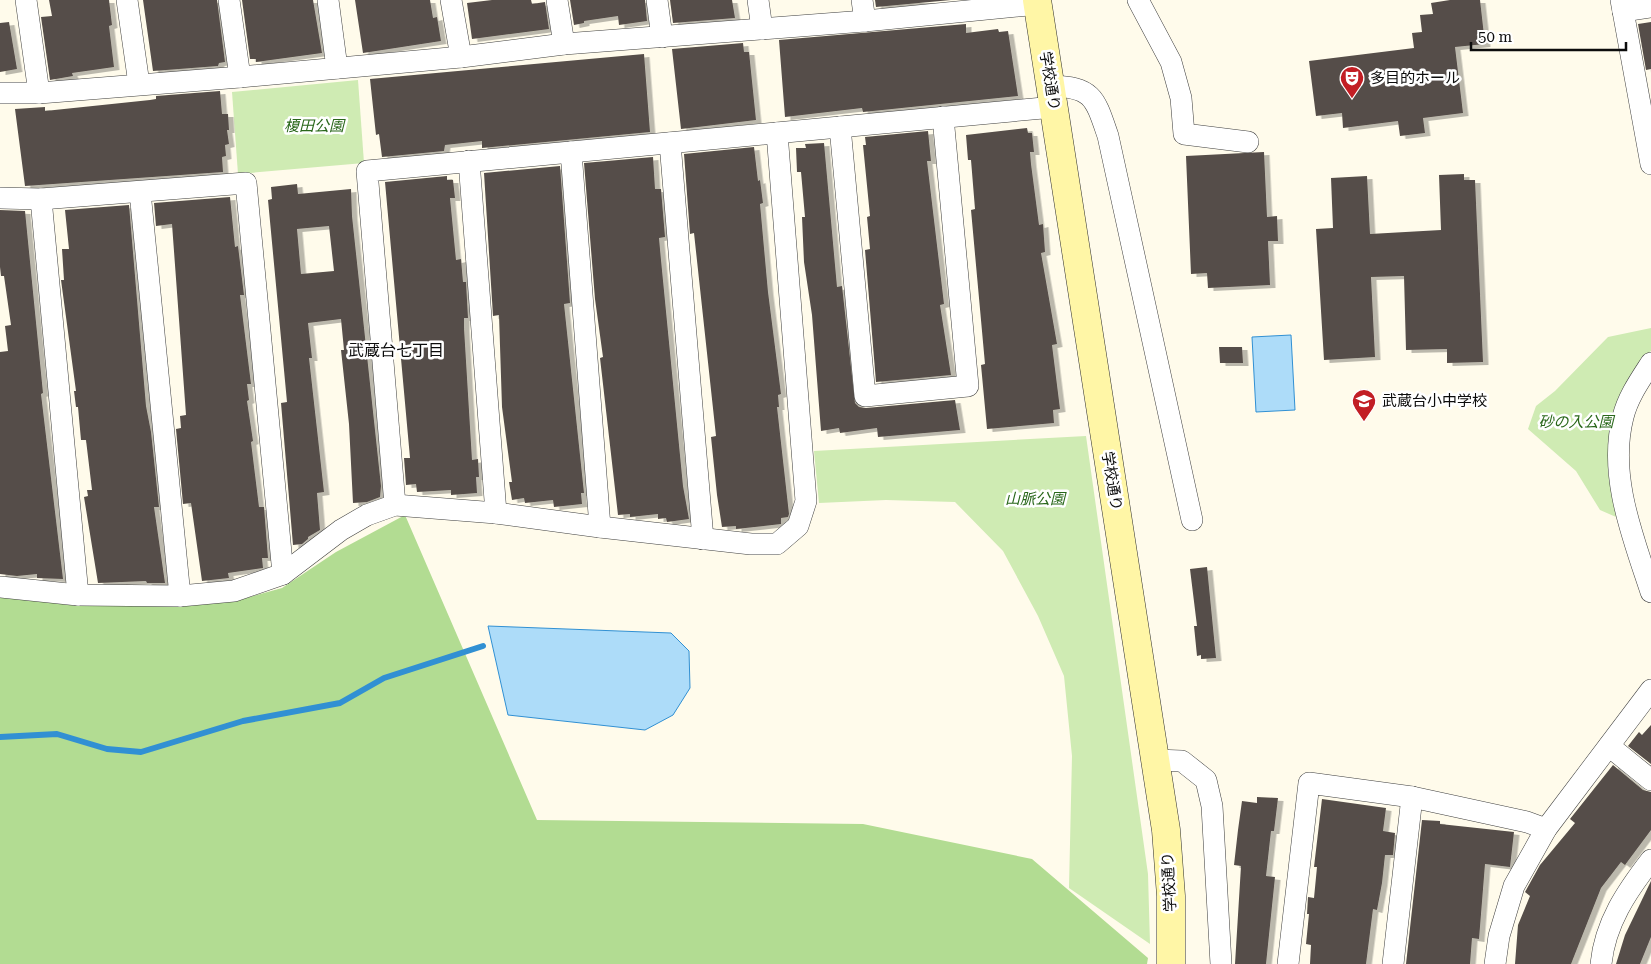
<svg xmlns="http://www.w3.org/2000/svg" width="1651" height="964" font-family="'Roboto Serif','Noto Sans JP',serif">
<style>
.green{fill:#cfebb3}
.forest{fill:#b2dc92}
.water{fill:#addcf9;stroke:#3190d3}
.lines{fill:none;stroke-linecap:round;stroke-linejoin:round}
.stream{stroke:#3190d3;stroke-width:6}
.building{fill:#554d48;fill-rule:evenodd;filter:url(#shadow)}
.street-casing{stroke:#3f3f3f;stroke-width:22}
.secondary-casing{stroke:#2e2e2e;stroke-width:29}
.street{stroke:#fff;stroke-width:21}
.secondary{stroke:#fff6a6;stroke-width:28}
.labels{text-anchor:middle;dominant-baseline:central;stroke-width:5;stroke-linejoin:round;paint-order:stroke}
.poi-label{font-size:15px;fill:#0c0c0c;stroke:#fff;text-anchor:start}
.street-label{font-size:15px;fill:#0c0c0c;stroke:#fff}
.park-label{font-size:15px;font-style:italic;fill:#29671a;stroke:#fff}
.neighbourhood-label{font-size:16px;fill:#0c0c0c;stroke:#fff}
</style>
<defs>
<filter id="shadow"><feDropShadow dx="5.5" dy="3" stdDeviation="0" flood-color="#0004"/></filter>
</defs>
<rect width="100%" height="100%" fill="#fffbeb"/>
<g class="green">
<path d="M 358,80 L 364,163 L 238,174 L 232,92 Z"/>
<path d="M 1651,328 L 1651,351 L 1642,358 L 1610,435 L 1608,472 L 1616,517 L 1600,510 L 1576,471 L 1528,429 L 1536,406 L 1555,391 L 1608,337 Z"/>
<path d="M 1086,436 L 1148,874 L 1150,944 L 1069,888 L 1072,756 L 1064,676 L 1038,616 L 1003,551 L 955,502 L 886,500 L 819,503 L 814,451 Z"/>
</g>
<path class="forest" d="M 405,515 L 537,820 L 863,824 L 1032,859 L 1148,958 L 1147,964 L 0,964 L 0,596 L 78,606 L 239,600 L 282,588 L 336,552 Z"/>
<g class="water">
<path d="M 1291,335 L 1295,410 L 1256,412 L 1252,337 Z"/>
<path d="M 488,626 L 671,633 L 689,651 L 690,688 L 673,715 L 645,730 L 508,715 Z"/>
</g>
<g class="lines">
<path class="stream" d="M 0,737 L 57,734 L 107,749 L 141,752 L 243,721 L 340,703 L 384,678 L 483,646"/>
</g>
<g class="building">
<path d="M 49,0 L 109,0 L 112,25 L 109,26 L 114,67 L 72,73 L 73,76 L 50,80 L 41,17 L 52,16 Z"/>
<path d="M 143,0 L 217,0 L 225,62 L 219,63 L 218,66 L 153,71 Z"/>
<path d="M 242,0 L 313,0 L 322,53 L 256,62 L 256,59 L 250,59 Z"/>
<path d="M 355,0 L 430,0 L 433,18 L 437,17 L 441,41 L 363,53 Z"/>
<path d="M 492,0 L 531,0 L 532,4 L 545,2 L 549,29 L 472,39 L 467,3 Z"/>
<path d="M 570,0 L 645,0 L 647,21 L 619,25 L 618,16 L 584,21 L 584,23 L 574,25 Z"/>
<path d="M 670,0 L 732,0 L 735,18 L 673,23 Z"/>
<path d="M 875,0 L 951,0 L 876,7 Z"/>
<path d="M 1450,0 L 1480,0 L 1485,44 L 1455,47 L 1463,113 L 1423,118 L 1425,133 L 1400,136 L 1398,121 L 1343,128 L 1342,113 L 1316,116 L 1309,61 L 1414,48 L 1412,33 L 1422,32 L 1420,15 L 1433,14 L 1431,3 Z"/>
<path d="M 9,22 L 17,69 L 0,72 L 0,23 Z"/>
<path d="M 1651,22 L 1651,69 L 1646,70 L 1638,24 Z"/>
<path d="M 966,24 L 966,33 L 998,29 L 999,32 L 1008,31 L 1018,96 L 863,112 L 862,108 L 785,117 L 779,40 Z"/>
<path d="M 743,43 L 744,52 L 749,52 L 756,120 L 681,129 L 672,49 Z"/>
<path d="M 644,54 L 650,132 L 482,148 L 482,141 L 445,145 L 444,151 L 382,157 L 379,134 L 376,135 L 370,79 Z"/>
<path d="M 220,91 L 222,114 L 228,114 L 229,130 L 227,130 L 229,144 L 225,145 L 226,156 L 222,157 L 223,172 L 25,186 L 15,109 L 45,107 L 45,111 L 150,100 L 156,99 L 156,96 Z"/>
<path d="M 1027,128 L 1028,133 L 1032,133 L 1034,152 L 1030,152 L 1031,164 L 1039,225 L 1043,224 L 1045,252 L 1041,253 L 1057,344 L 1052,345 L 1060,409 L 1053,410 L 1054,423 L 987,429 L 981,365 L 985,364 L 971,210 L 975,209 L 971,160 L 968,160 L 966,135 Z"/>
<path d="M 928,131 L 931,161 L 927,161 L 944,304 L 940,305 L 951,375 L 876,382 L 865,250 L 870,249 L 867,217 L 870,216 L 863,145 L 866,145 L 865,137 Z"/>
<path d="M 824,143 L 834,254 L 837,287 L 842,286 L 855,403 L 859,407 L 866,408 L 955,400 L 960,430 L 878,437 L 877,428 L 840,433 L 839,428 L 821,431 L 812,315 L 804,262 L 802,217 L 805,217 L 801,172 L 797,172 L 796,148 L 806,148 L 805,144 Z"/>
<path d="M 754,147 L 758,181 L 760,180 L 763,203 L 760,204 L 768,292 L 781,394 L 778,395 L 779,407 L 777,407 L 789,514 L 788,517 L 781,518 L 781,524 L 736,529 L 736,526 L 722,527 L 717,495 L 711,437 L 716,436 L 694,233 L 690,234 L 684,154 Z"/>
<path d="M 1264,152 L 1267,217 L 1277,216 L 1278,241 L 1268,241 L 1270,285 L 1208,288 L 1207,273 L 1191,274 L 1186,156 Z"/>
<path d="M 653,157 L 655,189 L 661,189 L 665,237 L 659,238 L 661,260 L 683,486 L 689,519 L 667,522 L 666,518 L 658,519 L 658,514 L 630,517 L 630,514 L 618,515 L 600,358 L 603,357 L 595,299 L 584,163 Z"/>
<path d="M 560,166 L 570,303 L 564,304 L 584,493 L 581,493 L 582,504 L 554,507 L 553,500 L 525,503 L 524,498 L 512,500 L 509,482 L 512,482 L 502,407 L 499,315 L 493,316 L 484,173 Z"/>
<path d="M 1464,174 L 1464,180 L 1475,180 L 1483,362 L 1447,363 L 1447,349 L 1406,350 L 1404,276 L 1371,277 L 1375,357 L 1324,360 L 1316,229 L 1333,228 L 1331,178 L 1367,176 L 1370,234 L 1441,230 L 1439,175 Z"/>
<path d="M 447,176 L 447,180 L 453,180 L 455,198 L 450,198 L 456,260 L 461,259 L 463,282 L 466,282 L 468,318 L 464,318 L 464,328 L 472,460 L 478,459 L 479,477 L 476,477 L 477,493 L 451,495 L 451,490 L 417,492 L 416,484 L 406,485 L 404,458 L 410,458 L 385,182 Z"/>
<path d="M 297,184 L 298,194 L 351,189 L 352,216 L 381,486 L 380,497 L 367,502 L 353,503 L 349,424 L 341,350 L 344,350 L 341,319 L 308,323 L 312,358 L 309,358 L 324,492 L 317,493 L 320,530 L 308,537 L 308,539 L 302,544 L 293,545 L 281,403 L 287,402 L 268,200 L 272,199 L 271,187 ZM 329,226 L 334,271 L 301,274 L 297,229 Z"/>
<path d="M 230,197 L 235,247 L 238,246 L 244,295 L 240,295 L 251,384 L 247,384 L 249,400 L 247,401 L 253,441 L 251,442 L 259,507 L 264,507 L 268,558 L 262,558 L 263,568 L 228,573 L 229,578 L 202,581 L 191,503 L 183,504 L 176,429 L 181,428 L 180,416 L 186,415 L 172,224 L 156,226 L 154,203 Z"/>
<path d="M 129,205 L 146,406 L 151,432 L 159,507 L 154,507 L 165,583 L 147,583 L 146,581 L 98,583 L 84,497 L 88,496 L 87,490 L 92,490 L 86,440 L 81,440 L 78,407 L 76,407 L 74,391 L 76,391 L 61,280 L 64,280 L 62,249 L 69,249 L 65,210 Z"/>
<path d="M 0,210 L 25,211 L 43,393 L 41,394 L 63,579 L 37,578 L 37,574 L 17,576 L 0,574 L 0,352 L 8,351 L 5,326 L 11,325 L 4,276 L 1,276 L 0,267 Z"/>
<path d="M 1219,347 L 1242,347 L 1243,363 L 1220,363 Z"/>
<path d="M 1207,567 L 1216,658 L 1201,659 L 1201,655 L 1197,656 L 1194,626 L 1197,626 L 1190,569 Z"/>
<path d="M 1651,725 L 1651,764 L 1628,746 L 1639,732 L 1642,735 Z"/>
<path d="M 1613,765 L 1643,790 L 1651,792 L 1651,830 L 1625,865 L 1621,862 L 1601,888 L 1571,964 L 1515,964 L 1518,925 L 1530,896 L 1525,892 L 1540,865 L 1575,823 L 1570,819 Z"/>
<path d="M 1257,797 L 1278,798 L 1274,831 L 1271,831 L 1266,876 L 1275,877 L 1266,964 L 1235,964 L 1241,866 L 1234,865 L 1238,830 L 1242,801 L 1257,803 Z"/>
<path d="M 1322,799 L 1386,808 L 1383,831 L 1395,833 L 1393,855 L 1385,855 L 1382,883 L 1377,910 L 1373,909 L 1366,964 L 1310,964 L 1311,945 L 1306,944 L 1309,914 L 1307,914 L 1308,897 L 1314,898 L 1317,867 L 1314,867 Z"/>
<path d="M 1422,820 L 1440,821 L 1440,824 L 1514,832 L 1510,867 L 1485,864 L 1479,939 L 1472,938 L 1470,964 L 1406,964 Z"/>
<path d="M 1651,881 L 1651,937 L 1640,964 L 1616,964 L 1625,935 Z"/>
</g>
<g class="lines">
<g class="street-casing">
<g id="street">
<path d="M 26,0 L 39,93"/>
<path d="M 127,0 L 139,84"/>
<path d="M 229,0 L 240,77"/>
<path d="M 328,0 L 337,68"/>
<path d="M 451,0 L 461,57"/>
<path d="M 557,0 L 564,44"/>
<path d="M 657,0 L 662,37"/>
<path d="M 758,0 L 762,29"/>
<path d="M 862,0 L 865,21"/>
<path d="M 1138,0 L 1171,62 L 1181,98 L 1184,134 L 1248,142"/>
<path d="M 1621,0 L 1651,164"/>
<path d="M 1623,11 L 1651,7"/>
<path d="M 1051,86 C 1093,87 1095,98 1108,136 L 1192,520"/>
<path d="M 0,93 L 39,93 L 240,77 L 461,57 L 564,44 L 865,21 L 1038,4"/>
<path d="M 840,127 L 865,396 L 968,386 L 943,117"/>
<path d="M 670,143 L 703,539"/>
<path d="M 571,152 L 600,527"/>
<path d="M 469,161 L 496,513"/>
<path d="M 140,192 L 180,596"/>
<path d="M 0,198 L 41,199 L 246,183 L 283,574"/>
<path d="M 41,199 L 78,595"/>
<path d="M 1651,363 C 1640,380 1628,397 1623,417 C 1608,476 1633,537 1651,592"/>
<path d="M 395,505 L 367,171 L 1054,107"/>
<path d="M 0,587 L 78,595 L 180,596 L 234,591 L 283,574 L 341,530 L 367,515 L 395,505 L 496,513 L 600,527 L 751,544 L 777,544 L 798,526 L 806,501 L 777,133"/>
<path d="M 1609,746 L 1651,780"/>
<path d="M 1155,760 L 1182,761 L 1206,780 L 1212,806 L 1221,964"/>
<path d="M 1288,964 L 1309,783 L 1412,797 L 1527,822 L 1546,829"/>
<path d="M 1393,964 L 1412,797"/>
<path d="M 1495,964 L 1499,936 L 1514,886 L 1546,829 L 1651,690"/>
<path d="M 1601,964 C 1605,923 1627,891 1651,860"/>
</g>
</g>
<g class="secondary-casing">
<path id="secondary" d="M 1037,0 L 1166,830 L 1171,896 L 1171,964"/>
</g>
<use href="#street" class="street"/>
<use href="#secondary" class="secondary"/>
</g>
<defs>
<g id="theatre-pin" transform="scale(1.25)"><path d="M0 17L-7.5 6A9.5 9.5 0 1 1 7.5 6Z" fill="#c21e24" stroke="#fff"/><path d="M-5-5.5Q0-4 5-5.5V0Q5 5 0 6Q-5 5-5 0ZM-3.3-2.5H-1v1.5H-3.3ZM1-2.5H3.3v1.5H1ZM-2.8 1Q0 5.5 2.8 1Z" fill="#fff"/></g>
<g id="school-pin" transform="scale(1.25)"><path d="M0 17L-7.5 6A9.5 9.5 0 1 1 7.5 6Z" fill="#c21e24" stroke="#fff"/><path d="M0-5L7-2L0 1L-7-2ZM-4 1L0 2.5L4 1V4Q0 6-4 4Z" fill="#fff"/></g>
</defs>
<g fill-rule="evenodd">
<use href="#theatre-pin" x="1352" y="78"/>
<use href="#school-pin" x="1364" y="401"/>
</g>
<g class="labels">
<g class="poi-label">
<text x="1370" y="78">多目的ホール</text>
<text x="1382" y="401">武蔵台小中学校</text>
</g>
<g class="street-label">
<text transform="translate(1050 81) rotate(81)">学校通り</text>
<text transform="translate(1112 481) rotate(81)">学校通り</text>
<text transform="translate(1169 882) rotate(-93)">学校通り</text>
</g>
<g class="park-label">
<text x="314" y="126">榎田公園</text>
<text x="1576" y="422">砂の入公園</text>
<text x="1035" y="499">山脈公園</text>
</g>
<g class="neighbourhood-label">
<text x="396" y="350">武蔵台七丁目</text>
</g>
</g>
<path d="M1471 42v8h155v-8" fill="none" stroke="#0c0c0c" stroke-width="2.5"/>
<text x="1478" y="42" font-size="15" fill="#0c0c0c" stroke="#ffffff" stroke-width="4" paint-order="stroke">50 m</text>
</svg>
